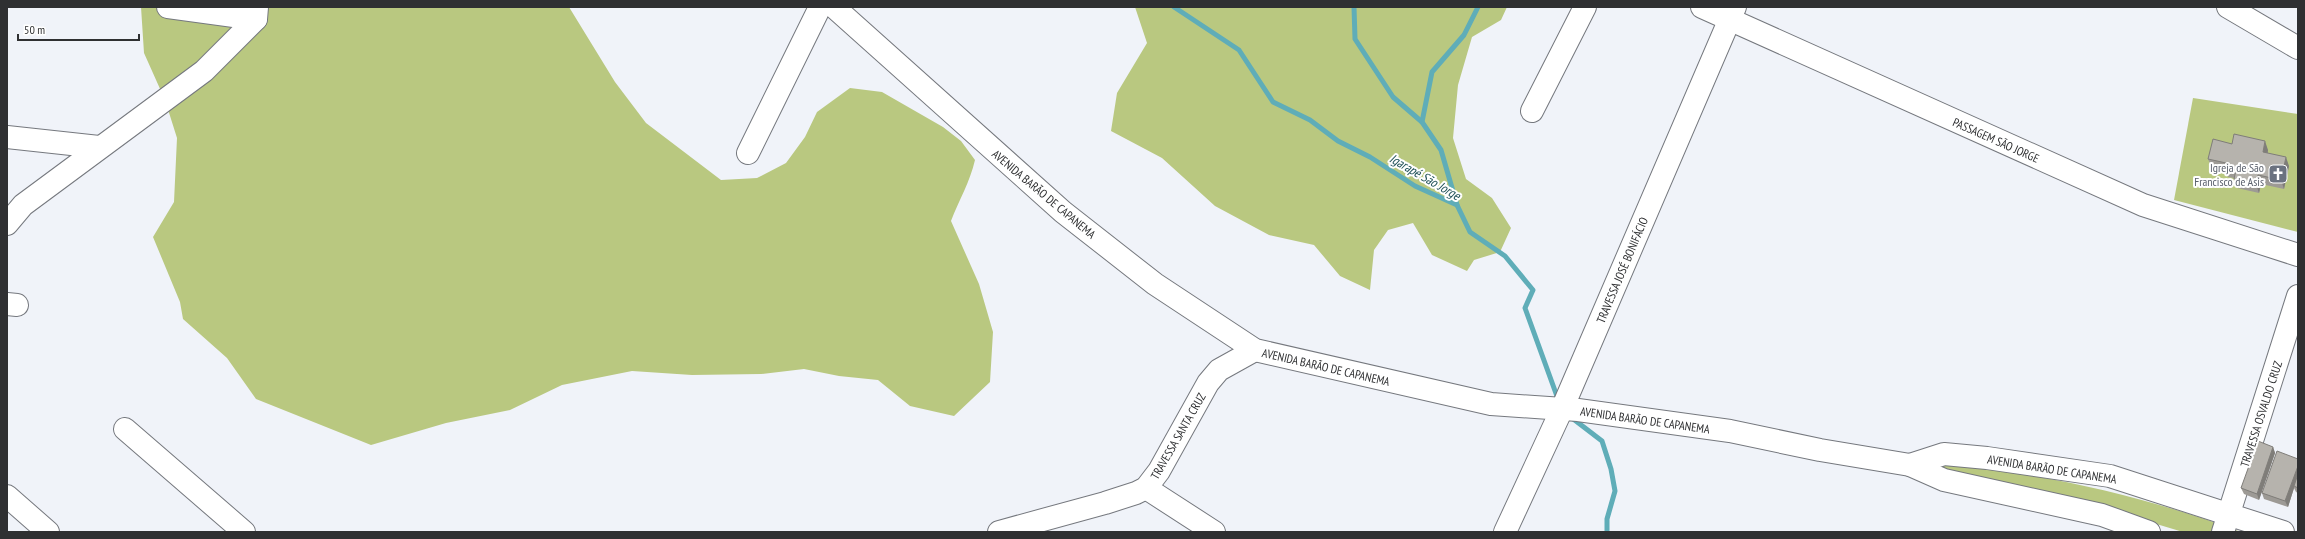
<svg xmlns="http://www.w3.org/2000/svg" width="2305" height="539" font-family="'PT Sans Narrow',sans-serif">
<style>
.green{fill:#b9c880}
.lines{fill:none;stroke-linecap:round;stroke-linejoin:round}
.stream{stroke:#5fadb8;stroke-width:5}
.minor-casing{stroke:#75787e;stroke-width:24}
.minor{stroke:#fff;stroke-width:22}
.wall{fill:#9d9a95}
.shaded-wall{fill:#7f7d79}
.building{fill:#b6b3ad;stroke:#7f7d79}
.labels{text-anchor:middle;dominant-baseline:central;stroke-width:4;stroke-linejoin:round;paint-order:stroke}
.street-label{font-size:12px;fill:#2f3032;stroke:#fff}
.worship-label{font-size:12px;fill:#5b616d;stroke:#fff;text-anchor:end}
.water-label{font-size:13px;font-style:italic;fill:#205157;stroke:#fff}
</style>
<rect width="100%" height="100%" fill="#f0f3f9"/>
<g class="green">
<path d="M 141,7 L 569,7 L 615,82 L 646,123 L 721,180 L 757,178 L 786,163 L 805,137 L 817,112 L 850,88 L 882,92 L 943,127 L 961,141 L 975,160 C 970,182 959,200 951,221 L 979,284 L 993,332 L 990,382 L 954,416 L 910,406 L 878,380 L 839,376 L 804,369 L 761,374 L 692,375 L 632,371 L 562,385 L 510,410 L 446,423 L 371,445 L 256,399 L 227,358 L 183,319 L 180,302 L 153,237 L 174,202 L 177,138 L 165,100 L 144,53 Z"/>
<path d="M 1135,7 L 1507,7 L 1501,20 L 1472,37 L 1458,85 L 1453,138 L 1466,179 L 1492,198 L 1511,228 L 1500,252 L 1474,260 L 1467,271 L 1432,255 L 1413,223 L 1388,230 L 1374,250 L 1370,290 L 1340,276 L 1314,245 L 1269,235 L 1215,206 L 1162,158 L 1111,131 L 1117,93 L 1147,43 Z"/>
<path d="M 2193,98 L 2298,114 L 2298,232 L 2174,200 Z"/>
<path d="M 1948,464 C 2050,475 2145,496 2241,532 L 2183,532 L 2070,498 L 1946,471 L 1942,466 Z"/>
</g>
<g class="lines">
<g class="stream">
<path d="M 1174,7 L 1239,50 L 1273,102 L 1310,120 L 1338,141 L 1370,157 L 1415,186 L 1457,205 L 1470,232 L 1505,256 L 1533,290 L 1525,308 L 1558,399"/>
<path d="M 1354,7 L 1355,39 L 1393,97 L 1422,122"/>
<path d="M 1457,205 L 1441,150 L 1422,122 L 1432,72 L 1464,35 L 1478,7"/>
<path d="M 1572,418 L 1602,441 L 1611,469 L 1615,491 L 1607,519 L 1607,532"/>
</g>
<g class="minor-casing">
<g id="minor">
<path d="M 168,7 L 256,19"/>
<path d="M 834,7 L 1063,212 L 1155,284 L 1255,350 L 1491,404 L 1578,410 L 1730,431 L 1820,450 L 1910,465 L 1944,480 L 2102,515 L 2149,532"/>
<path d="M 1702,7 L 2143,205 L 2298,255"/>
<path d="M 2228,7 L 2298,48"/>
<path d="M 1532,111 L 1585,7"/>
<path d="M 7,137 L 99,147"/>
<path d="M 748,153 L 820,7"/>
<path d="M 7,224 L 23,205 L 204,71 L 256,19 L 257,7"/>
<path d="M 7,304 L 17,305"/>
<path d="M 125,429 L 244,532"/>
<path d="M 1910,465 L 1944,454 L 1987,458 L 2110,476 L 2283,532"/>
<path d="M 1146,488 L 1214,532"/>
<path d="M 7,496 L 48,532"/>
<path d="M 999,532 L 1105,503 L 1136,493 L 1146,488 L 1159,471 L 1208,383 L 1219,370 L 1255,350"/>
<path d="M 1505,532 L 1562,409 L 1735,7"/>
<path d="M 2223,532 L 2298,296"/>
</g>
</g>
<use href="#minor" class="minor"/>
</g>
<g class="wall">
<path d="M 2232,144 L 2268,150 L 2268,153 L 2289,166 L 2284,189 L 2261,184 L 2259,193 L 2237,188 L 2234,179 L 2234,178 L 2228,177 L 2226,171 L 2212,168 L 2208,159 Z"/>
<path d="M 2273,447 L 2275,453 L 2259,500 L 2244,494 L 2241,488 Z"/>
<path d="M 2298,459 L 2298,493 L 2296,492 L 2294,488 L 2288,507 L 2264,499 L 2262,493 Z"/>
</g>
<g class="shaded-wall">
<path d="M 2265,141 L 2268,150 L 2266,161 L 2263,152 Z"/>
<path d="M 2286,157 L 2289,166 L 2284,189 L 2281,180 Z"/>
<path d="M 2258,175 L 2261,184 L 2259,193 L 2256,184 Z"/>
<path d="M 2273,447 L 2275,453 L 2259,500 L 2257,494 Z"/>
<path d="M 2298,466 L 2298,478 L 2294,486 L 2294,488 L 2288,507 L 2285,501 Z"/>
</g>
<g class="building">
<path d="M 2234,134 L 2265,141 L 2263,152 L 2286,157 L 2281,180 L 2258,175 L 2256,184 L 2234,179 L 2236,170 L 2225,168 L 2226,163 L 2208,159 L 2213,139 L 2232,144 Z"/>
<path d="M 2258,441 L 2273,447 L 2257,494 L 2241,488 Z"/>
<path d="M 2277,451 L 2298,459 L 2298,466 L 2285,501 L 2262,493 Z"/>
<path d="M 2298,474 L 2298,488 L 2294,486 Z"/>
</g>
<defs>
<g id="church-square" transform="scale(1)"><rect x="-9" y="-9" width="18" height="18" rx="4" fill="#6b7280" stroke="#fff"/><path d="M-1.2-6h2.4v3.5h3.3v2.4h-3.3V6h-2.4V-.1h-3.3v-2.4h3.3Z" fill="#fff"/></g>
</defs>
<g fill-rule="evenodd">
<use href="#church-square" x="2278" y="174"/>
</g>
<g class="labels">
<g class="street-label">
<text transform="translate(1996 140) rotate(24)">PASSAGEM SÃO JORGE</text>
<text transform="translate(1044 194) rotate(40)">AVENIDA BARÃO DE CAPANEMA</text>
<text transform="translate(1622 270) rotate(-67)">TRAVESSA JOSÉ BONIFÁCIO</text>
<text transform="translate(1326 367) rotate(13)">AVENIDA BARÃO DE CAPANEMA</text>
<text transform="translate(2261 414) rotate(-72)">TRAVESSA OSVALDO CRUZ</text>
<text transform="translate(1645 420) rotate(8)">AVENIDA BARÃO DE CAPANEMA</text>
<text transform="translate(1178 436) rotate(-60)">TRAVESSA SANTA CRUZ</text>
<text transform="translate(2052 469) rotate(9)">AVENIDA BARÃO DE CAPANEMA</text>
</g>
<g class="worship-label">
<text x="2264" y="167">Igreja de São<tspan x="2264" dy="14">Francisco de Asis</tspan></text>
</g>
<g class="water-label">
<text transform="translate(1425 177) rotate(30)">Igarapé São Jorge</text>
</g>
</g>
<rect width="2305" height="539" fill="none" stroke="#2f3032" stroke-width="16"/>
<path d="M18 34v6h121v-6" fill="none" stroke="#2f3032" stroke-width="2"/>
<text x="24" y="34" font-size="12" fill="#2f3032" stroke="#ffffff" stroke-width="3" paint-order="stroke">50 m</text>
</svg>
